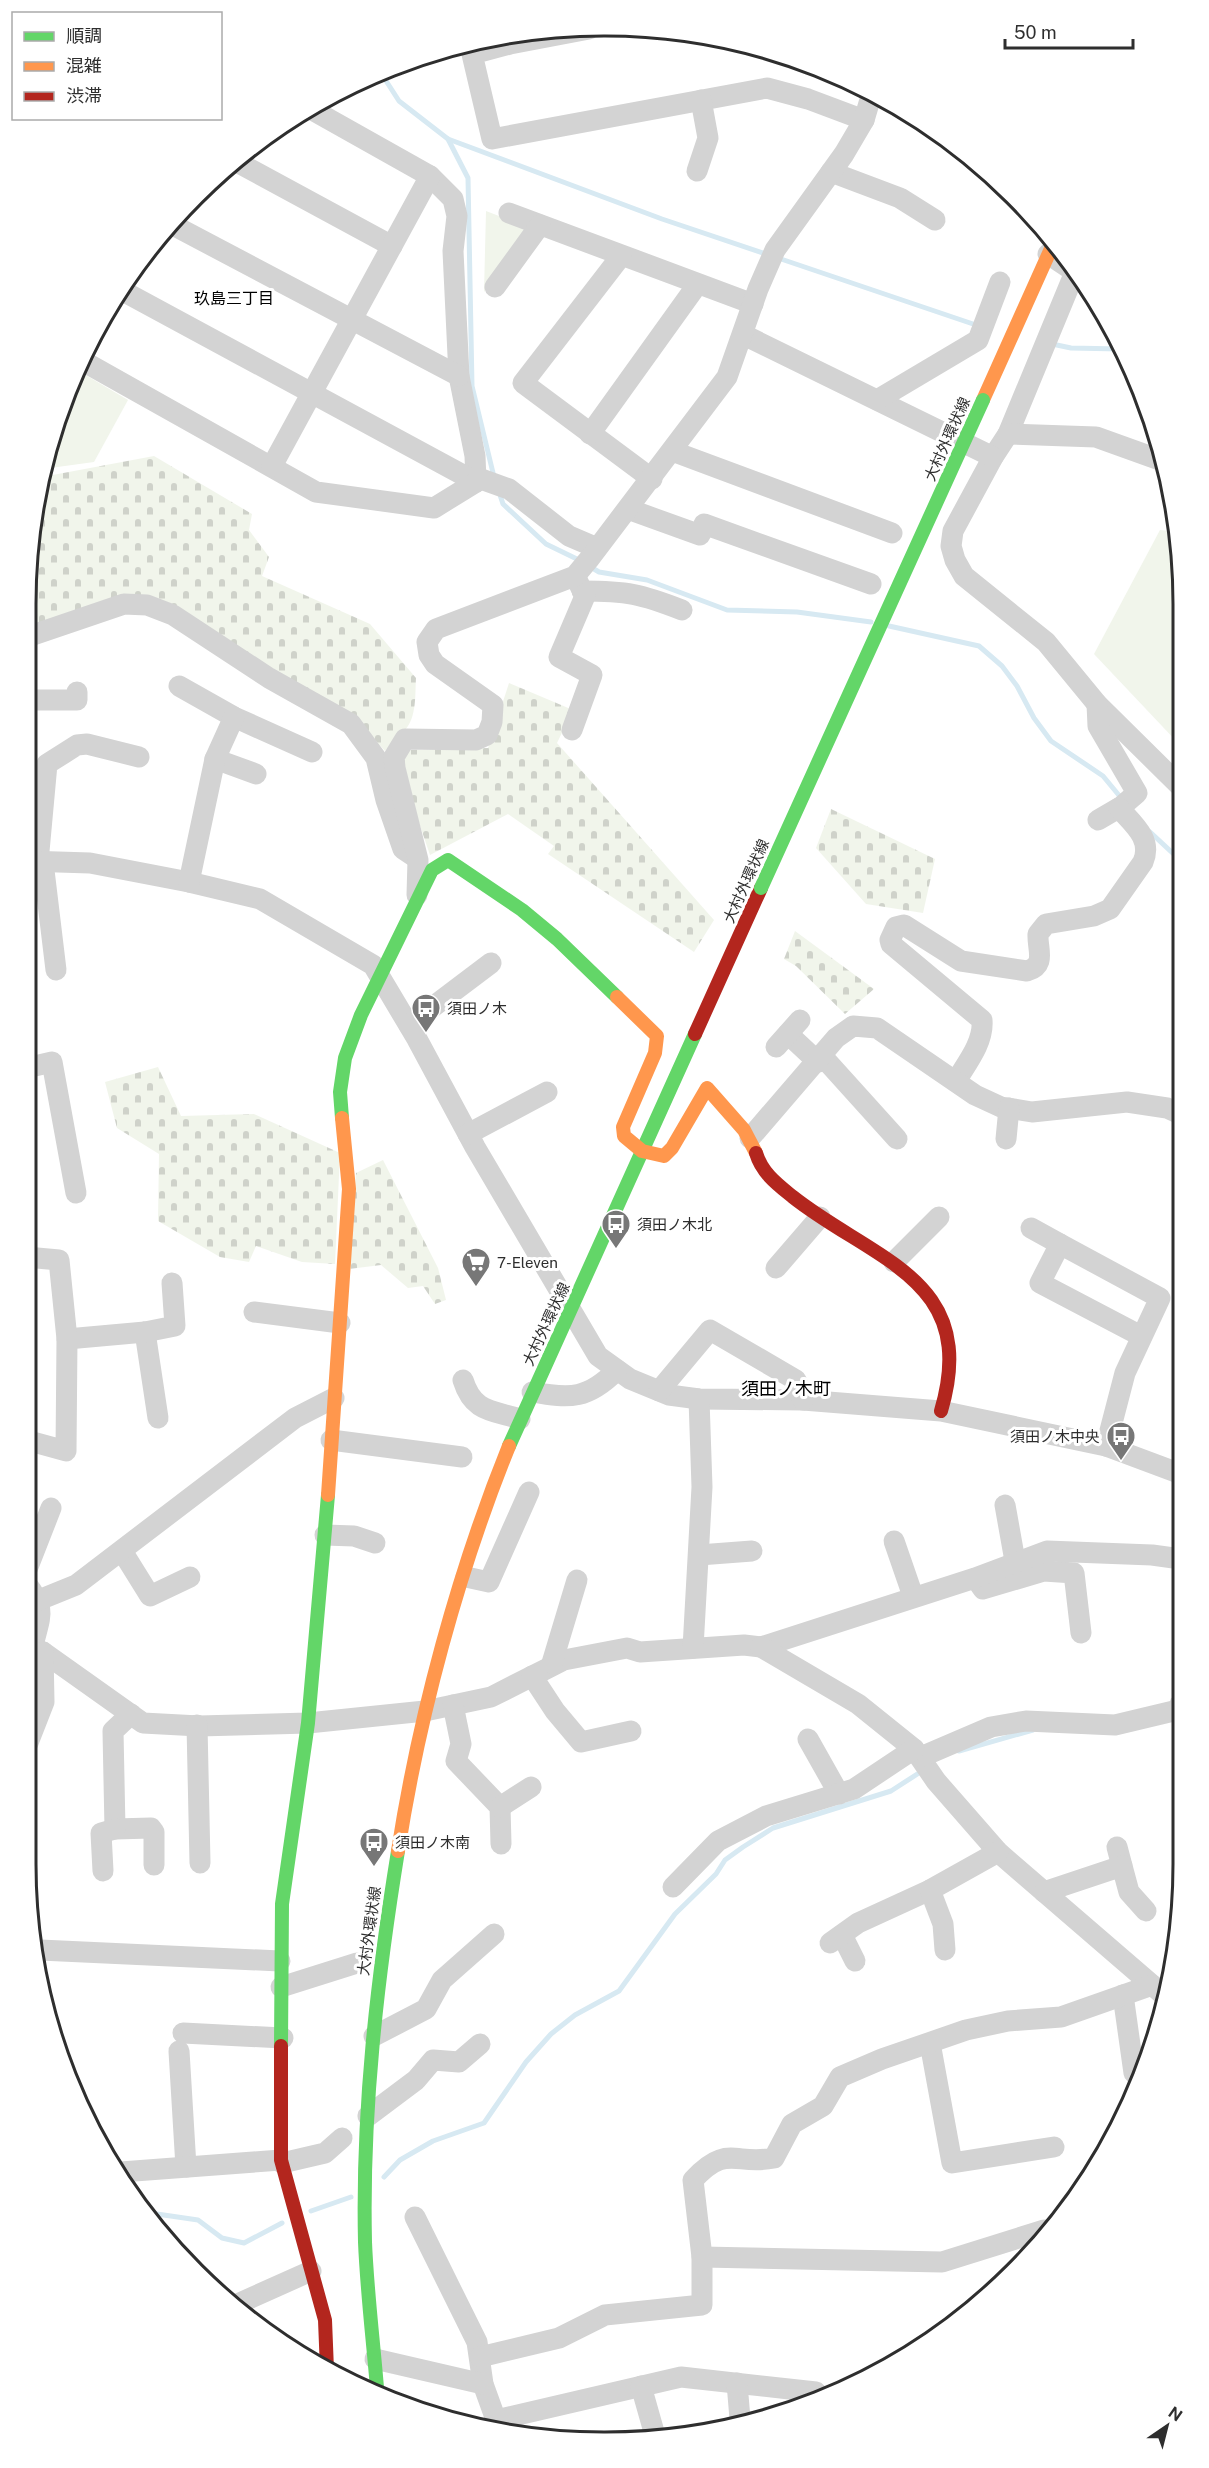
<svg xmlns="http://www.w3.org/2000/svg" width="1209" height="2468" font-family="'Public Sans','Noto Sans JP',sans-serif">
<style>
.green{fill:#f1f5eb}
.cemetery{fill:url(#cemetery-stones)}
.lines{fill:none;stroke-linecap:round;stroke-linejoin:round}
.stream{stroke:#d7e9f2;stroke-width:5}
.street{stroke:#d3d3d3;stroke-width:21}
.fast{stroke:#63d668;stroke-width:14}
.slow{stroke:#ff974d;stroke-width:14}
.jam{stroke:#b3261e;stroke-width:14}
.street-bridge{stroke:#d3d3d3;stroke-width:21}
.fast-bridge{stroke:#63d668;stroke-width:14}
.labels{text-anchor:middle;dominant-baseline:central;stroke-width:6;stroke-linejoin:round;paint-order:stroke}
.street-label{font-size:15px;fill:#2e2e2e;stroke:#fff}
.poi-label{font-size:15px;fill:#2e2e2e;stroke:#fff;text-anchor:start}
.neighbourhood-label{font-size:16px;fill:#000;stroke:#fff}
.quarter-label{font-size:18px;fill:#000;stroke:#fff}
.rim{fill:none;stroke:#2e2e2e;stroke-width:3}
</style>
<defs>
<pattern id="cemetery-stones" width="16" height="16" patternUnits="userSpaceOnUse" patternTransform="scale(1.5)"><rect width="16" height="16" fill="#f1f5eb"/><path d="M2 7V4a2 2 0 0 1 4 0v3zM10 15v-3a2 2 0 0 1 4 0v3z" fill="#cfd2ca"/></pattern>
</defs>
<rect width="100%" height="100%" fill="#fff"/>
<g class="green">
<path d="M 486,211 L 530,228 L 484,292 Z"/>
<path d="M 77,370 L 128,400 L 94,462 L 43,469 L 45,455 Z"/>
<path d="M 1160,530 L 1179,532 L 1179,744 L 1094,654 Z"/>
</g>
<g class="cemetery">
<path d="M 154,456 L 252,514 L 249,530 L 269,557 L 262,576 L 370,624 L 416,678 C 415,694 417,717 405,730 C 398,737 391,743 385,751 L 359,722 L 150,602 L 27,633 L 27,567 L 42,477 Z"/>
<path d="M 509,683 L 573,710 L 557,743 L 714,920 L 694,952 L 548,854 L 554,846 L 508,814 L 430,855 L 400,767 L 408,750 L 488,748 Z"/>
<path d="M 831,809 L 935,859 L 923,913 L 866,904 L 816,848 Z"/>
<path d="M 795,931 L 874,989 L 845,1014 L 796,966 L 784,959 Z"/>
<path d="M 158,1067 L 181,1116 L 254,1114 L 340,1153 L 335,1264 L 302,1262 L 256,1246 L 249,1262 L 220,1257 L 158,1221 L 159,1154 L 117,1128 L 105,1082 Z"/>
<path d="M 383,1160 L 438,1268 L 446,1300 L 435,1304 L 423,1286 L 408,1288 L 381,1265 L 349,1269 L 356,1173 Z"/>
</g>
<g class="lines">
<g class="stream">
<path d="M 381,73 L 399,101 L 448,139 L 662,219 L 769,255"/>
<path d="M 448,139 L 468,178 L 472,386 L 494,477"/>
<path d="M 778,258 L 979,326"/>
<path d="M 1052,344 L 1071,348 L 1120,349"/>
<path d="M 499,492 L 503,504 L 546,544 L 581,561"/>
<path d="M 589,566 L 599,572 L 647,580 L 727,610 L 797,612 L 871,622"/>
<path d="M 889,626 L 979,646 L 1002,666 L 1017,686 L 1034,718 L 1051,741 L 1103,776 L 1122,799"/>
<path d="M 1150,832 L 1179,859"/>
<path d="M 959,1751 L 1033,1730"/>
<path d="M 384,2177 L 400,2160 L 433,2141 L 484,2123 L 526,2062 L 551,2034 L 575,2015 L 619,1991 L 675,1914 L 716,1874 L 725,1860 L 743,1847 L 773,1828 L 891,1791 L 922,1771"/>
<path d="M 311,2211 L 351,2197"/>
<path d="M 145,2215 L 157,2214 L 198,2220 L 222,2238 L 244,2243 L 282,2223"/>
</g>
<g class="street">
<path d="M 589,29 L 510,44 L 472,54 L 492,139 L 767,88 L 808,99 L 864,120"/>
<path d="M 309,108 L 430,176 L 453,199 L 457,216 L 453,251 L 459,376 L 475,456 L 476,482"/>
<path d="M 235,161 L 392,246"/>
<path d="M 697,171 L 708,138 L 701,100"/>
<path d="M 831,172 L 900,198 L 935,220"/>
<path d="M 509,213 L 753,304"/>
<path d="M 171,224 L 459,376"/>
<path d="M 1048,254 L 1075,272 L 1008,434 L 993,457 L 953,531 L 951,546 L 955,560 L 964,576 L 1046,642 L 1097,704 L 1179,785"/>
<path d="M 621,256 L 523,383 L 652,479"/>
<path d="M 495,287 L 540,225"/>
<path d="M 121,290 L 476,482"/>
<path d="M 744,335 L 993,457"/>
<path d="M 81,360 L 316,492 L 434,508 L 481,479 L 509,489 L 569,536 L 597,548"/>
<path d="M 877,400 L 978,340 L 1000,282"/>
<path d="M 590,434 L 697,285"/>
<path d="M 1008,434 L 1096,437 L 1160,460"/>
<path d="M 672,451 L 892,533"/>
<path d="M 272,466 L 430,176"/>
<path d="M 628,509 L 700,535 L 704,524 L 871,584"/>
<path d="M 582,591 C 627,591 641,594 682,610"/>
<path d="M 27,637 L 124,604 L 147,605 L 173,615 L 269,678 L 351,724 L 376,758 L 386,800 L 403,849 L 415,857"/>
<path d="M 179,686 L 234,717 L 312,752"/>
<path d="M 27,700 L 77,700 L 77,692"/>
<path d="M 1097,704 L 1098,726 L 1137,793 L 1122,806 L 1098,820"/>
<path d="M 572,730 L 592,675 L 559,657 L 585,596 L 575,576"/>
<path d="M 215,759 L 256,774"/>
<path d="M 26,861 L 90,863 L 189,882 L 260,899 L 373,965 L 417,1039 L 475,1147 L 598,1356 L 630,1379 L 669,1395 L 699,1399 L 803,1400 L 941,1411 L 1106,1446 L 1181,1474"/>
<path d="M 38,862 L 47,764 L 77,745 L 87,744 L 139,757"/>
<path d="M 43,862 L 56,970"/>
<path d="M 189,882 L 215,759 L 234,717"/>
<path d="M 417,895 L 418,860 L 395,768 L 394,757 L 405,739 L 476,740 L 487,735 L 492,722 L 493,705 L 435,664 L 429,655 L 427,642 L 436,629 L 575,576 L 590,558 L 727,377 L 758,289 L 775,250 L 844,154 L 864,120 L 872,93"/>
<path d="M 409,1025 L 491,963"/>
<path d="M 788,1034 L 818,1062"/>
<path d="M 776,1047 L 800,1020"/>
<path d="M 823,1057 L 897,1139"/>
<path d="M 26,1068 L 52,1062 L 76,1193"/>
<path d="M 956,1081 C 967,1063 984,1042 982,1020 L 891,944 L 890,940 L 896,927 L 904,925 L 961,961 L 1027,971 C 1047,965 1037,949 1038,934 L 1046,924 L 1094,916 L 1110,909 L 1143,862 C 1153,839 1133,824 1119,808"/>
<path d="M 468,1134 L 547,1092"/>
<path d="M 750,1138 L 836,1038 L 853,1026 L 877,1028 L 975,1095 L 1001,1107 L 1032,1112 L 1127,1102 L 1167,1108 L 1180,1114"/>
<path d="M 1006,1139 L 1009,1108"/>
<path d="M 1031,1228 L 1060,1244"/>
<path d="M 894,1262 L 939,1217"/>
<path d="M 776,1268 L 820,1217"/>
<path d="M 254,1312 L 340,1323"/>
<path d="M 145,1332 L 158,1418"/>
<path d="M 67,1339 L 145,1332 L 175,1326 L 172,1283"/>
<path d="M 463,1380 C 473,1412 491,1410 520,1419"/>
<path d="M 659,1391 L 710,1330 L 796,1380 L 803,1400"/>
<path d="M 532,1392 C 571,1399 588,1399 617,1370"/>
<path d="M 26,1440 L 66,1451 L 67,1339 L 59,1260 L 26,1257"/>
<path d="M 331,1440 L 462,1457"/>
<path d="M 1106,1446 L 1125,1373 L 1160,1298 L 1060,1244 L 1040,1283 L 1141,1336"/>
<path d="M 1005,1505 L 1015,1561"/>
<path d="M 325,1535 L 354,1536 L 375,1543"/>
<path d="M 894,1541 L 913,1596"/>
<path d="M 122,1551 L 150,1596 L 190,1577"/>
<path d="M 699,1555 L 752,1551"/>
<path d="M 26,1572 L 51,1508"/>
<path d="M 466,1577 L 489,1582 L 529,1492"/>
<path d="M 976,1579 L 983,1589 L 1044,1571 L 1074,1573 L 1081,1633"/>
<path d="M 26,1583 C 47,1610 40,1615 33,1646"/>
<path d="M 39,1600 L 76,1585 L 295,1418 L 334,1398"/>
<path d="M 26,1646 L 43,1652 L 143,1723 L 199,1726 L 308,1723 L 425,1711 L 491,1697 L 564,1660 L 627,1648 L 640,1652 L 744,1645 L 761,1647 L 975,1578 L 1047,1551 L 1152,1555 L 1181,1559"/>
<path d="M 761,1647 L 858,1704 L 914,1749 L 936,1781 L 998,1852 L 1166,1997"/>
<path d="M 693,1648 L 702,1487 L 699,1399"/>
<path d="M 552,1663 L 577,1580"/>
<path d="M 532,1676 L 555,1711 L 581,1742 L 631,1731"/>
<path d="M 453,1705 L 461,1744 L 456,1761 L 500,1807 L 501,1844"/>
<path d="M 131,1714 L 113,1731 L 115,1829 L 151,1828 L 154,1832 L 154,1865"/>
<path d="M 197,1725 L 200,1863"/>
<path d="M 808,1739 L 839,1794"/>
<path d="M 26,1748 L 44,1702 L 43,1652"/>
<path d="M 921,1757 L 991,1727 L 1026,1721 L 1115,1725 L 1182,1709"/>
<path d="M 500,1807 L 531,1787"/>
<path d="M 1117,1847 L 1122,1866"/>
<path d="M 103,1871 L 101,1833 L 115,1829"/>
<path d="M 673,1887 L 718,1841 L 766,1816 L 854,1789 L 914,1749"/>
<path d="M 1044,1892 L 1122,1866 L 1129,1892 L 1146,1911"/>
<path d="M 842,1935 L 855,1961"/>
<path d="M 830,1943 L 858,1923 L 930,1890"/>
<path d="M 40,1950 L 280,1961"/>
<path d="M 945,1950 L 943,1924 L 930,1890 L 998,1852"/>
<path d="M 281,1987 L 357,1963"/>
<path d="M 1123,1995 L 1134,2073"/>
<path d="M 183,2033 L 283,2038"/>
<path d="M 374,2036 L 426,2009 L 442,1980 L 494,1934"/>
<path d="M 930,2043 L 952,2163 L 1054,2147"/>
<path d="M 179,2051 L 186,2167"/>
<path d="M 368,2116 L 416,2080 L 433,2060 L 459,2062 L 480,2044"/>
<path d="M 282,2163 L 325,2153 L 342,2138"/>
<path d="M 121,2172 L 281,2160"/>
<path d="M 415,2217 L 477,2342 L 483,2384 L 496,2420 L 681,2377 L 816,2392"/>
<path d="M 702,2257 L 942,2262 L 1044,2230"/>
<path d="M 233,2306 L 311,2271"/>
<path d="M 480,2357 L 559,2338 L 605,2315 L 702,2305 L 702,2257 L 693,2180 C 727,2143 735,2166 774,2158 L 792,2124 L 823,2106 L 840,2077 L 882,2059 L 966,2030 L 1008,2021 L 1061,2017 L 1152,1985"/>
<path d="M 375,2359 L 483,2384"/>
<path d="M 737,2383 L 740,2419"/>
<path d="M 641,2386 L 654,2432"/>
</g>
<g class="fast">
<path d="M 342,1118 L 340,1092 L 345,1058 L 361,1015 L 432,870 L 448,860 L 522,910 L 557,939 L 617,997"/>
<path d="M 509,1446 L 695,1034"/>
<path d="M 281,2046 L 282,1904 L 308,1723 L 328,1495"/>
<path d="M 377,2388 C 373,2339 367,2291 365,2242 C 362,2111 377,1980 398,1851"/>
</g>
<g class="slow">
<path d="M 983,400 L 1054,242"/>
<path d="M 617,997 L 657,1036 L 655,1053 L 623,1127 L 624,1136 L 642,1151 L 664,1156 L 672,1148 L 707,1088 L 744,1130 L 756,1153"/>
<path d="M 328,1495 L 349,1189 L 342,1118"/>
<path d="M 398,1851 C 419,1716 458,1572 509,1446"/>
</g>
<g class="jam">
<path d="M 695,1034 L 761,888"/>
<path d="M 756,1153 C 762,1173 777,1184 793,1197 C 874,1261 980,1279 941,1411"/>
<path d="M 281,2046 L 281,2160 L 325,2320 L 327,2370"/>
</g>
<path class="street-bridge" d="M 1180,1704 L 1182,1712"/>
<path class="fast-bridge" d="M 761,888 L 983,400"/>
</g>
<defs>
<g id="bus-pin" transform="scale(1.5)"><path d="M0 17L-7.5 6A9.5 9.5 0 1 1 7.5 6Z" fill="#777" stroke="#fff"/><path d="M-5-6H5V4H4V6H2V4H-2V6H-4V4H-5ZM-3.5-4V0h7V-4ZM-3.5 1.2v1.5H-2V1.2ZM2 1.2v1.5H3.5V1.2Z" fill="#fff"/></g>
<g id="supermarket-pin" transform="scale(1.5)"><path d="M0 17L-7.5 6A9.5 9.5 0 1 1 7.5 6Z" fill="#777" stroke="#fff"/><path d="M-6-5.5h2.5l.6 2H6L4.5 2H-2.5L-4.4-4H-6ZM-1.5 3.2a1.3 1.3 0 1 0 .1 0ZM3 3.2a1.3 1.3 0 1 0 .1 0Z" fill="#fff"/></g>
</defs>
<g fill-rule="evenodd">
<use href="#bus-pin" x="426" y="1008"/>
<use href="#bus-pin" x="616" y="1224"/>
<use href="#supermarket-pin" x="476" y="1262"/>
<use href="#bus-pin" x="1121" y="1436"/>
<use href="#bus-pin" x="374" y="1842"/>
</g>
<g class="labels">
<g class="street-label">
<text transform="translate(947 439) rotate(-66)">大村外環状線</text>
<text transform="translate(746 881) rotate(-66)">大村外環状線</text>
<text transform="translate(546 1324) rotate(-65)">大村外環状線</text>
<text transform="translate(369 1931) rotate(-82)">大村外環状線</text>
</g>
<g class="poi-label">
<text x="447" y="1008">須田ノ木</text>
<text x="637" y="1224">須田ノ木北</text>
<text x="497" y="1262">7-Eleven</text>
<text x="1100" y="1436" text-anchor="end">須田ノ木中央</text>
<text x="395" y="1842">須田ノ木南</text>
</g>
<g class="neighbourhood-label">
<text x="234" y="298">玖島三丁目</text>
</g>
<g class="quarter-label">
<text x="786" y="1388">須田ノ木町</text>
</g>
</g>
<path d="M0 0H1209V2468H0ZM604 36H605A568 568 0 0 1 1173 604V1864A568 568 0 0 1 605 2432H604A568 568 0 0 1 36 1864V604A568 568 0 0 1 604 36Z" fill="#fff" fill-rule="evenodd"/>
<path class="rim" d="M604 36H605A568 568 0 0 1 1173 604V1864A568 568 0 0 1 605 2432H604A568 568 0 0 1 36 1864V604A568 568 0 0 1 604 36Z"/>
<rect x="12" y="12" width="210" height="108" fill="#ffffff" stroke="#ababab" stroke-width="1.5"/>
<rect x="24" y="32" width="30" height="9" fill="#63d668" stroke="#ababab" stroke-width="1.5"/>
<text x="66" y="42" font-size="18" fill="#2e2e2e">順調</text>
<rect x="24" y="62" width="30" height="9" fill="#ff974d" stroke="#ababab" stroke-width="1.5"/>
<text x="66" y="72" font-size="18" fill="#2e2e2e">混雑</text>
<rect x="24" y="92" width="30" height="9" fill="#b3261e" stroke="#ababab" stroke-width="1.5"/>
<text x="66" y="102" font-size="18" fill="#2e2e2e">渋滞</text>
<g transform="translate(1167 2426) rotate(35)" stroke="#ffffff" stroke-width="4.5" paint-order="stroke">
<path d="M0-4.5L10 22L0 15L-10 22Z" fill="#2e2e2e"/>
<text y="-9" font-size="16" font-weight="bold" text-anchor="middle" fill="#2e2e2e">N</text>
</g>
<path d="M1005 39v9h128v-9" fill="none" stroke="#2e2e2e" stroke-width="3"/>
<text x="1014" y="39" font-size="18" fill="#2e2e2e" stroke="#ffffff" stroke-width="4.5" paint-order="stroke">50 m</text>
</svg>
